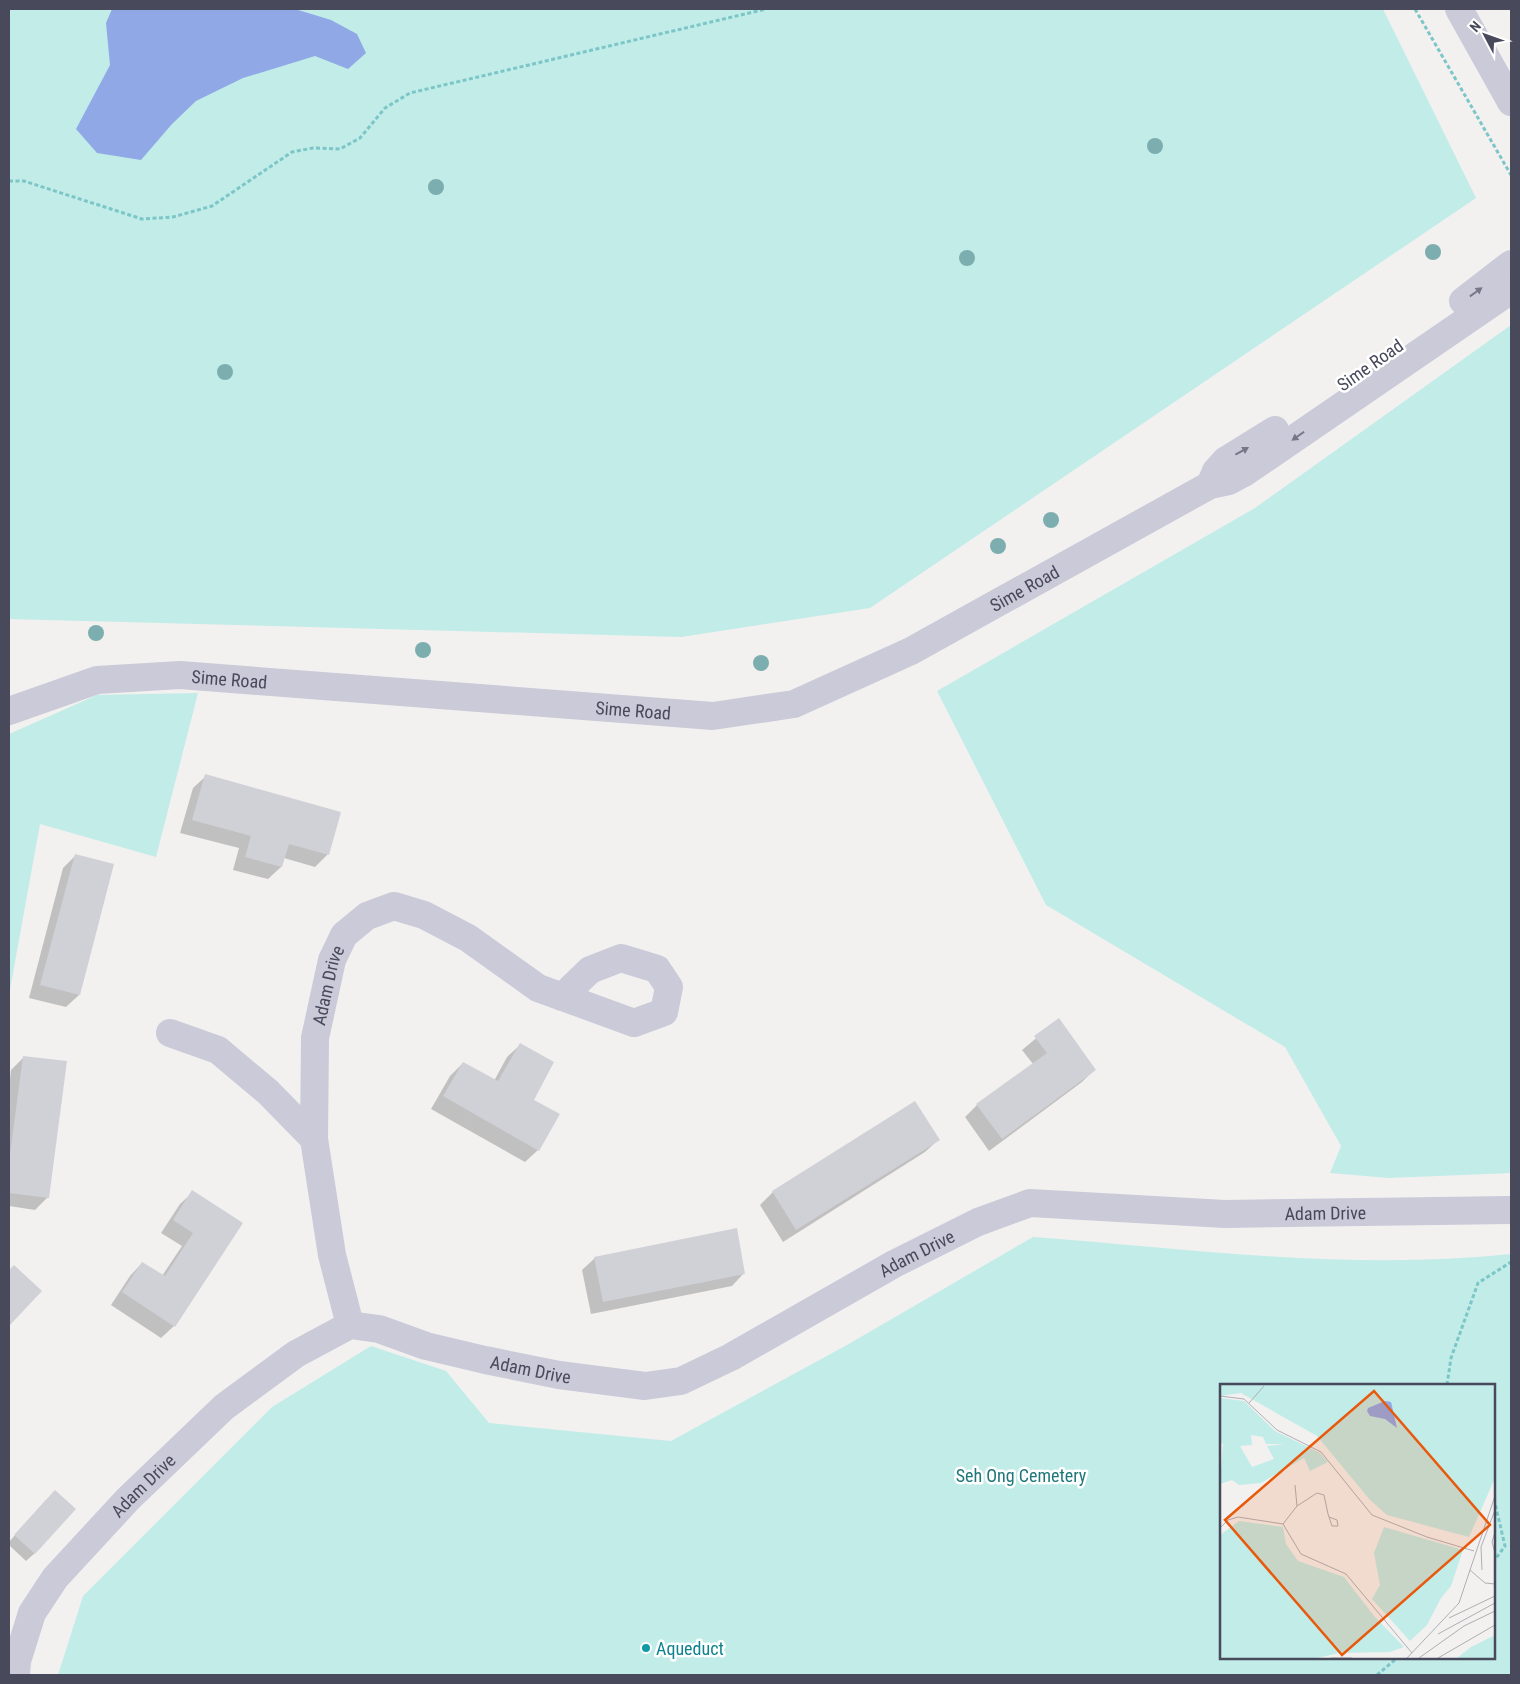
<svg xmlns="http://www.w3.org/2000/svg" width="1520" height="1684" font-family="'Roboto Condensed',sans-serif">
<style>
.green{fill:#c1ece8;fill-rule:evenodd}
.water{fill:#91a8e6}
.shadow{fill:#0003}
.building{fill:#d0d0d7}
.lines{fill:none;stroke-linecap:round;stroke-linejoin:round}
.path{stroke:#7cc6c8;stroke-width:3;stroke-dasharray:4 2.5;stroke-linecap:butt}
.minor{stroke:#cacad8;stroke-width:28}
.tertiary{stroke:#cacad8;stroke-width:28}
.tree{fill:#7daeaf}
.oneway{fill:#767687}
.culture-dot{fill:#0f9aa8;stroke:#fff;stroke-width:2}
.labels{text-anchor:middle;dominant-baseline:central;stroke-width:5;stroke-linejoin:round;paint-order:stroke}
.street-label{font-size:18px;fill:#49495c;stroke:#fff}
.park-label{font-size:18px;fill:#1e7779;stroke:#fff}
.culture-label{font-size:18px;fill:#0d838f;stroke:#fff;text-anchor:start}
.inset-road{fill:none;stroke:#aeaeb5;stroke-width:1}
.view{fill:#e8590c;fill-opacity:0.15;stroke:#e8590c;stroke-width:2.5}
.inset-edge{fill:none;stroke:#49495c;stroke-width:2.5}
</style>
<rect width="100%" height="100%" fill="#f2f1f0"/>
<g class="green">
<path d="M 9,9 L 1383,9 L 1476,198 L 870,608 L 681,637 L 9,619 Z"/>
<path d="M 1511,325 L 1511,1173 L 1389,1178 L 1330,1173 L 1341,1146 L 1285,1047 L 1046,905 L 937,691 L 1255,508 Z"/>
<path d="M 198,693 L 156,857 L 40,824 L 9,995 L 9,734 L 97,695 Z"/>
<path d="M 1033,1237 C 1191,1249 1353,1271 1511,1254 L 1511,1675 L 58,1675 L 83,1596 L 272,1407 L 371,1346 L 446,1371 L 489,1423 L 671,1441 L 847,1345 ZM 1494,1385 L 1494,1658 L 1221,1658 L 1221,1385 Z"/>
</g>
<path class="water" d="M 112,9 L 295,9 L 331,20 L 357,34 L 366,53 L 348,69 L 315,56 L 243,78 L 196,101 L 172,124 L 141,160 L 97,153 L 76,129 L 110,65 L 106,23 Z"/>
<g class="shadow">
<path d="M 206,776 L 328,854 L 315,867 L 284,858 L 281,867 L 268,879 L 233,870 L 239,848 L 180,833 L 193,788 Z"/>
<path d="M 75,856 L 79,995 L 66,1007 L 29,998 L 63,868 Z"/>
<path d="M 1058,1020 L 1094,1070 L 1082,1082 L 989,1151 L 965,1117 L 977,1105 L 1033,1064 L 1022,1050 Z"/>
<path d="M 520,1045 L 532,1100 L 538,1150 L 525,1162 L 431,1109 L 450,1076 L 463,1063 L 494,1081 L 507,1057 Z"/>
<path d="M 24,1057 L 48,1197 L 35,1210 L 9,1206 L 9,1088 L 11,1070 Z"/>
<path d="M 915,1102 L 938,1140 L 925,1152 L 783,1242 L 760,1205 L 773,1192 Z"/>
<path d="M 193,1192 L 241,1224 L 174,1326 L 161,1338 L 111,1305 L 130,1276 L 142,1263 L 162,1276 L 182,1246 L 161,1233 L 180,1204 Z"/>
<path d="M 595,1258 L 744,1273 L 732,1286 L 591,1314 L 582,1270 Z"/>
<path d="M 14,1267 L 40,1291 L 9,1324 L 9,1272 Z"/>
<path d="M 46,1500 L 35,1553 L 26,1561 L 9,1545 L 9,1542 Z"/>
</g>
<g class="building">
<path d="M 205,774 L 341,812 L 329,855 L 289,844 L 282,867 L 245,857 L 251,836 L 192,820 Z"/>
<path d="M 75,854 L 114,864 L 80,995 L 40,985 Z"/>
<path d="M 1059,1018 L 1096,1070 L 1002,1139 L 976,1104 L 1047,1053 L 1034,1036 Z"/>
<path d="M 520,1043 L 554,1062 L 534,1100 L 560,1114 L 539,1151 L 443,1096 L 463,1062 L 498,1081 Z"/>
<path d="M 23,1056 L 67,1061 L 49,1198 L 9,1193 L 9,1162 Z"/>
<path d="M 915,1101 L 940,1140 L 796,1230 L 772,1191 Z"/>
<path d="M 192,1190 L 243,1223 L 175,1327 L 122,1292 L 142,1262 L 165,1276 L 193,1233 L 173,1220 Z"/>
<path d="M 737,1228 L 745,1274 L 603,1302 L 594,1257 Z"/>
<path d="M 14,1265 L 42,1291 L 9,1326 L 9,1270 Z"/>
<path d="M 55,1490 L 76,1509 L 35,1554 L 14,1535 Z"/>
</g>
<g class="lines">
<g class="path">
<path d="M 1415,9 L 1511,175"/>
<path d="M 9,181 L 24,181 L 142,219 L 173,217 L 212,206 L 292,152 L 313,148 L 340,149 L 360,138 L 385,108 L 410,93 L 766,9"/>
<path d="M 1447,1385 L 1451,1358 L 1478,1283 L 1511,1262"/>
<path d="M 1494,1499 L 1505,1546 L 1494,1561"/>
<path d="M 1377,1675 L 1397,1658"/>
</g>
<g class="minor">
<path d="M 1463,301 L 1511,264"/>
<path d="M 1210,485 L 1216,471 L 1225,461 L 1275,430"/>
<path id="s1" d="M 9,711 L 97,680 L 180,675 L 713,716 L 794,704 L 911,651 L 1210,485 L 1229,481 L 1244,473 L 1511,290"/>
<path d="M 170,1033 L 218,1050 L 268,1092 L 314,1139"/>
<path id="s2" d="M 350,1325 L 332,1255 L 314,1139 L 315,1038 L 332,960 L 344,935 L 367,916 L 394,906 L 424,915 L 468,938 L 538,988 L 634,1023 L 664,1012 L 669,987 L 657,969 L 621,958 L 590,970 L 562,997"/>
<path id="s3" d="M 16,1675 L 17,1661 L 32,1613 L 55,1578 L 128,1499 L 224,1407 L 296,1354 L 350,1325 L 379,1329 L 426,1346 L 485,1360 L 559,1375 L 645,1386 L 681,1381 L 731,1357 L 894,1264 L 978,1222 L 1030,1203 L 1225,1214 L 1511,1210"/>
</g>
<path class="tertiary" d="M 1459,9 L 1511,102"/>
</g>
<g class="tree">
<circle cx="1155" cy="146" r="8"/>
<circle cx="436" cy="187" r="8"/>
<circle cx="1433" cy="252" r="8"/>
<circle cx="967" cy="258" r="8"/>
<circle cx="225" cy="372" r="8"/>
<circle cx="1051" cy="520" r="8"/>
<circle cx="998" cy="546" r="8"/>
<circle cx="96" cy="633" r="8"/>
<circle cx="423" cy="650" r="8"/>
<circle cx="761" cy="663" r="8"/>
</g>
<defs><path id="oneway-solid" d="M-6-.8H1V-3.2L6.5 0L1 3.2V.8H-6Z" transform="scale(1.25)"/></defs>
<g class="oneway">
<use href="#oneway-solid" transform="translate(1476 292) rotate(-36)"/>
<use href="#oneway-solid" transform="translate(1298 436) rotate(145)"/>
<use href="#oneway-solid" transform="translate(1242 451) rotate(-29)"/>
</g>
<circle class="culture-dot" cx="646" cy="1648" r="5"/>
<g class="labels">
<g class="street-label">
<text transform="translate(1370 365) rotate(-35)">Sime Road</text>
<text stroke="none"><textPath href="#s1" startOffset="1051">Sime Road</textPath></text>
<text stroke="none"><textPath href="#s1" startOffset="226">Sime Road</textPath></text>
<text stroke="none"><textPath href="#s1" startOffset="631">Sime Road</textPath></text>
<text stroke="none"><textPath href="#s2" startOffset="345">Adam Drive</textPath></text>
<text stroke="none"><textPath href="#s3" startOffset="1524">Adam Drive</textPath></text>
<text stroke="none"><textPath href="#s3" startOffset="1104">Adam Drive</textPath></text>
<text stroke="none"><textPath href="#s3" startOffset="684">Adam Drive</textPath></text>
<text stroke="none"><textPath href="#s3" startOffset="234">Adam Drive</textPath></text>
</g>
<g class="park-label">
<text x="1021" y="1475">Seh Ong Cemetery</text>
</g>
<g class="culture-label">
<text x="656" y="1648">Aqueduct</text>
</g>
</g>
<g transform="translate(1220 1384)">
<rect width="275" height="275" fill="#f2f1f0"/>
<path d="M 0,1 L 275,1 L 275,94 L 249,153 L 167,131 L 150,116 L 97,52 L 21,9 L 0,12 ZM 0,14 L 24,17 L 55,47 L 100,69 L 108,78 L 90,87 L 84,74 L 41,99 L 19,101 L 12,96 L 0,100 L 3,60 L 0,58 ZM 31,51 L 43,53 L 46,60 L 64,60 L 47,62 L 54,75 L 32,83 L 20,62 L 32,61 ZM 19,137 L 63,143 L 66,160 L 78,177 L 124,193 L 154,232 L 184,263 L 170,268 L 119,269 L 97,274 L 0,274 L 0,151 ZM 164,143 L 243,166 L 231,202 L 221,214 L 207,241 L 190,257 L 152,215 L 160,201 L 154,169 ZM 275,251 L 275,274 L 237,274 L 251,263 Z" fill="#c1ece8" fill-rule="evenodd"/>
<path d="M 165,17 L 171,18 L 177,44 L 165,35 L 150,32 L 147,27 L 148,24 Z" fill="#91a8e6"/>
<path class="inset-road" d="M 0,12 L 24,15 L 57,46 L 101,68 L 152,131 L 207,153 L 254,167M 29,19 L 44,2M 75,101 L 77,122M 275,112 L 250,186 L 265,199 L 275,200M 63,140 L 77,122 L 97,109 L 104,111 L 108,130 L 112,142 L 118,142 L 117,136 L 109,133M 0,144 L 8,136 L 18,133 L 63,140 L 81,170 L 126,190 L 192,269M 275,148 L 272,158 L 275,169M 262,186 L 261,163 L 275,126M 229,234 L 275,212M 218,250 L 275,219M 111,274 L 132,274M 187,274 L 239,219 L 250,186M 199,274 L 244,242 L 275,227M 218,274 L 275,241"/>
<path class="view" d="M 154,7 L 270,141 L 122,271 L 5,136 Z"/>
<rect width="275" height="275" class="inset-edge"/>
</g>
<rect width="1520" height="1684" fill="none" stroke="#49495c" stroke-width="20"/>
<g transform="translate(1485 35) rotate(311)" stroke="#ffffff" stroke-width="4" paint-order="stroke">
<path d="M0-4L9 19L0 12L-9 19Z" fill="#49495c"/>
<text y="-8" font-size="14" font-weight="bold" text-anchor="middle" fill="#49495c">N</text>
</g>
</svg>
